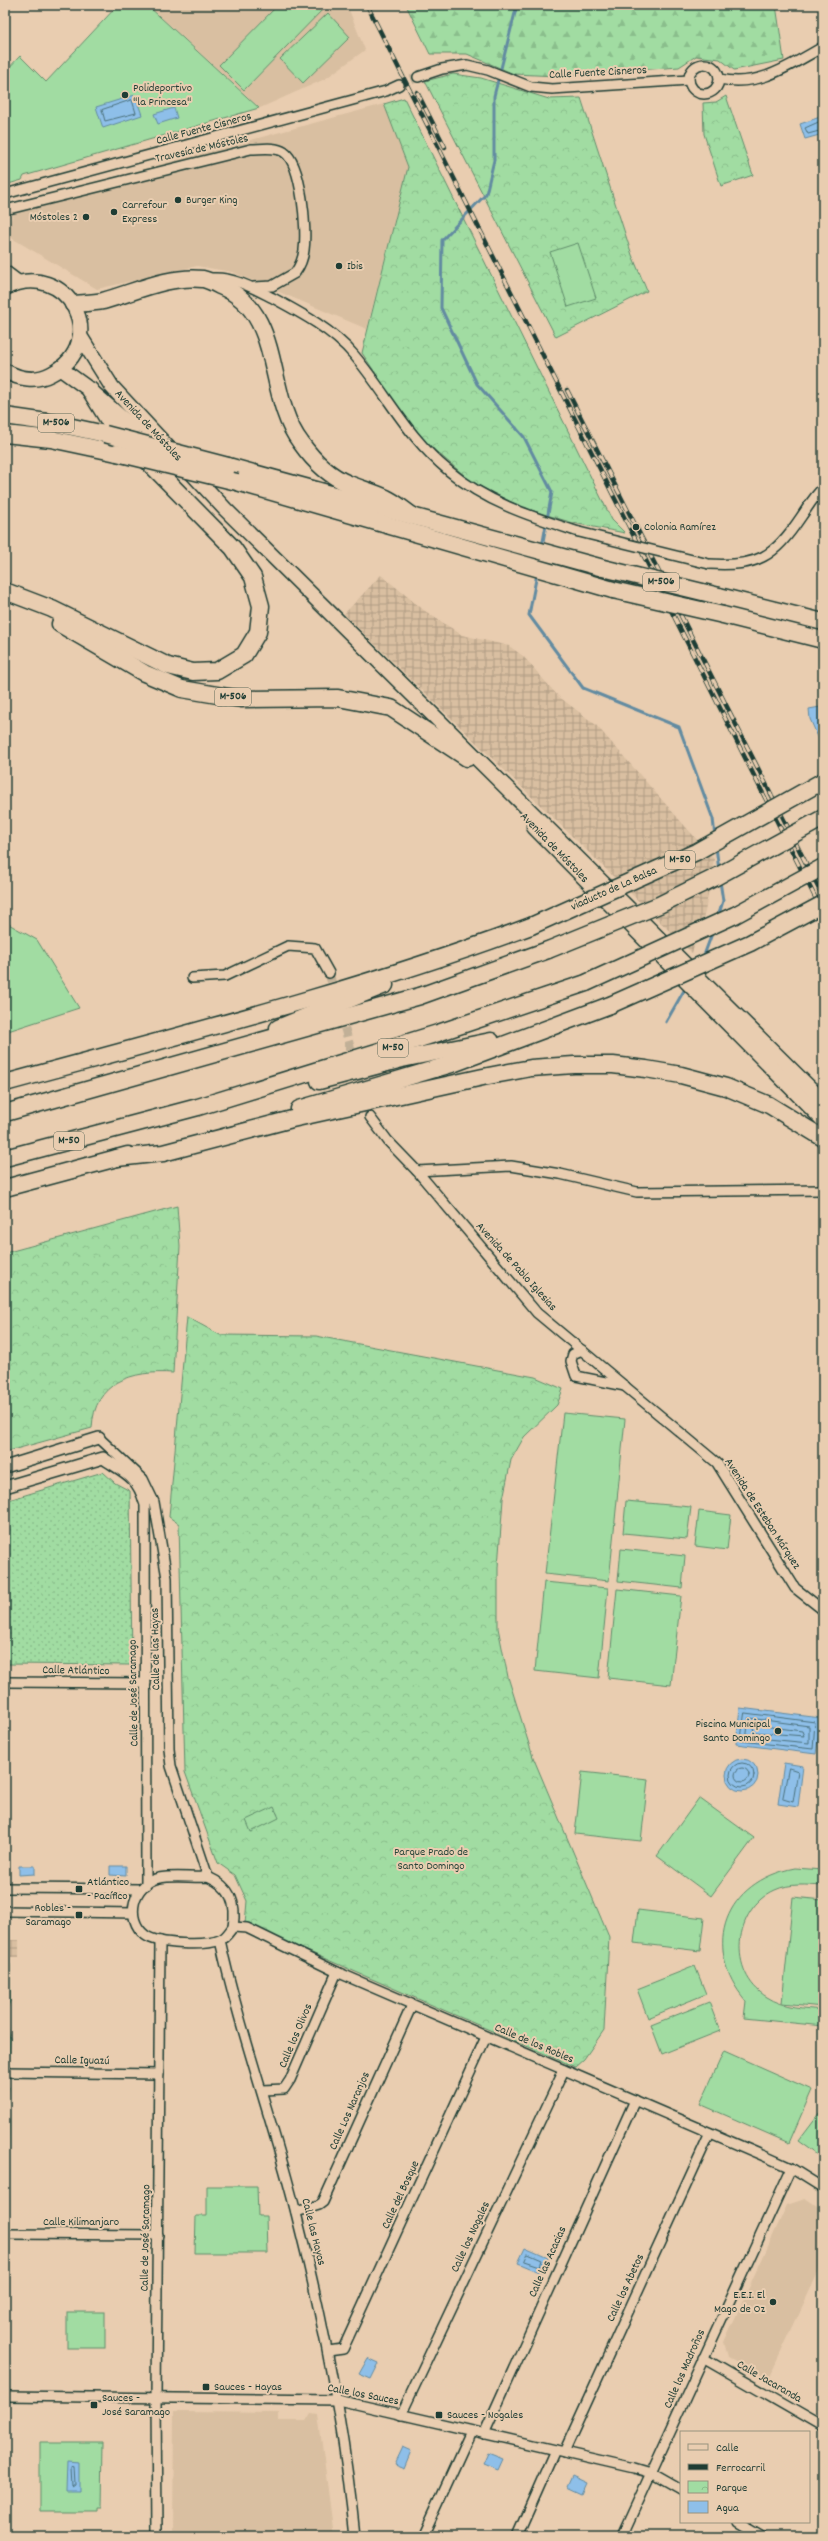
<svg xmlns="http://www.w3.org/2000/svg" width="828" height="2541" font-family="Dekko,sans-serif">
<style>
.built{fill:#d9bfa1}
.industrial{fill:url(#industrial-grid)}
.grass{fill:url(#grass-dots);stroke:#608c6b}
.forest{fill:url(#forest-firs);stroke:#608c6b}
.park{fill:url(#park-crowns);stroke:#608c6b}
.garden{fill:#a1dca2;stroke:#608c6b}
.water{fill:#8ebfe9;stroke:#628ba1}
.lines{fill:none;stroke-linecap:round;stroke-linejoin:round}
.shore{stroke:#4b717c;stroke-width:1}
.stream{stroke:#628ba1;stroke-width:3}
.minor-tunnel{stroke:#c1b097;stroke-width:9;stroke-dasharray:9 4.5;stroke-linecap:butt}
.minor-casing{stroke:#1f3d34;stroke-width:12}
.tertiary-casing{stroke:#1f3d34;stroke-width:14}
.primary-casing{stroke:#1f3d34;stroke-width:17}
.motorway-casing{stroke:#1f3d34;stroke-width:19}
.minor{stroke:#e9cdb0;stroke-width:9}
.tertiary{stroke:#e9cdb0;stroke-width:11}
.primary{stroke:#e9cdb0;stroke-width:14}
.motorway{stroke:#e9cdb0;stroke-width:16}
.rail-casing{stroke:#1f3d34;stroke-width:4.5}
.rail{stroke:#e9cdb0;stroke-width:3;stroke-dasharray:9;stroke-linecap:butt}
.minor-bridge-casing{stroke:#1f3d34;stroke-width:12;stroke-linecap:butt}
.motorway-bridge-casing{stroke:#1f3d34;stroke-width:19;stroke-linecap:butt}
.minor-bridge{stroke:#e9cdb0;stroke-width:9}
.motorway-bridge{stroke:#e9cdb0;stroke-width:16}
.poi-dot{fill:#1f3d34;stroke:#e9cdb0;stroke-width:1.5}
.labels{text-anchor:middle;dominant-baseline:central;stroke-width:4;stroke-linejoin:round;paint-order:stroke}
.shield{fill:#e9cdb0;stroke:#5c6859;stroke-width:1}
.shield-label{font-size:11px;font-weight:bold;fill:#1f3d34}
.street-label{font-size:12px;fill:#1f3d34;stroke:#e9cdb0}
.poi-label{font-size:12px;fill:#1f3d34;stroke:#e9cdb0;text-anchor:start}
.park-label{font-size:12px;fill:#26453a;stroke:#e9cdb0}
</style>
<defs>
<pattern id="industrial-grid" width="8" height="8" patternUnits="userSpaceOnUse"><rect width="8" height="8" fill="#d9bfa1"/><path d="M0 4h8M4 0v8" fill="none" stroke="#af9c84"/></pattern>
<pattern id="grass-dots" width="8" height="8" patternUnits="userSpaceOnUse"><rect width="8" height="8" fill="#a1dca2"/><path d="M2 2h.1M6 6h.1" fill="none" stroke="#8abe8c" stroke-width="1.8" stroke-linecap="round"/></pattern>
<pattern id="forest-firs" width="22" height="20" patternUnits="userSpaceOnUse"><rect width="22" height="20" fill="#a1dca2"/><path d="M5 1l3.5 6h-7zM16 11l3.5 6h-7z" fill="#8abe8c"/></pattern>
<pattern id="park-crowns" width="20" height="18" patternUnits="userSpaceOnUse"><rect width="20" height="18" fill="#a1dca2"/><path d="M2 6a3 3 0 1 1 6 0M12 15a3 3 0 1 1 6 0" fill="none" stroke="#8abe8c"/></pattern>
</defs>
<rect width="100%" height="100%" fill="#e9cdb0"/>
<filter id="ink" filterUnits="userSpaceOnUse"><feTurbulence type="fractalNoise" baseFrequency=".025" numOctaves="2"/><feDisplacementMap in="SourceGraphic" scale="8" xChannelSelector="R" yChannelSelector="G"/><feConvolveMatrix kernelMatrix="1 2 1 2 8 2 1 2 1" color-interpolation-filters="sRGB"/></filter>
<g filter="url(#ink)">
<g class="built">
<path d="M 148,5 L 347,5 L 365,50 L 325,79 L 260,108 Z"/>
<path d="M 384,104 L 408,167 L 367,329 L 232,272 L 197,266 L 97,289 L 5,234 L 18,203 Z"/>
<path d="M 805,2199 L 823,2211 L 823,2262 L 769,2378 L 728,2357 L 724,2342 L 787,2205 Z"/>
<path d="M 174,2412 L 279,2413 L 279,2421 L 306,2421 L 311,2413 L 318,2414 L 334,2536 L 173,2536 Z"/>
</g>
<g class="industrial">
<path d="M 381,575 L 425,611 L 462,635 L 509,646 L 523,656 L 558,696 L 596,725 L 714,859 L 705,912 L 692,953 L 344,614 Z"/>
<rect x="10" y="1940" width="9" height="17"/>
</g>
<g class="grass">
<path d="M 103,1472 L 115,1483 L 130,1491 L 132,1665 L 5,1664 L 5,1501 Z"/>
<path d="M 5,1928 L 9,1928 L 8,1959 L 10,1965 L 10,2001 L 5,2015 L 10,2039 L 9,2059 L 5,2059 Z"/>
<path d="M 5,2087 L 9,2087 L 6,2113 L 9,2120 L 8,2160 L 5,2172 Z"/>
<path d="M 5,2178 L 8,2189 L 7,2217 L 5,2217 Z"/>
<path d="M 5,2257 L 8,2292 L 5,2320 Z"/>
</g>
<path class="forest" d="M 406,5 L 776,5 L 784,60 L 734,70 L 720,59 L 696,56 L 679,67 L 557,76 L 514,74 L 467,54 L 430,54 Z"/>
<g class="park">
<path d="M 453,74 L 481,78 L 549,99 L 581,98 L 632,255 L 647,291 L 556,337 L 425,81 Z"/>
<path d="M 726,96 L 753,175 L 721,186 L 704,134 L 703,103 L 716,102 Z"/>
<path d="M 404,98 L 612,520 L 625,533 L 573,523 L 521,507 L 472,482 L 417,435 L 362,353 L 408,167 L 384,104 Z"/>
<path d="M 177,1206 L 180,1246 L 173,1373 C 132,1370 94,1382 92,1428 L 5,1452 L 5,1253 Z"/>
<path d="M 187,1317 L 220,1335 L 316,1336 L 535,1377 L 563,1389 L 557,1405 L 524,1437 L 511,1460 L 503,1499 L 498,1567 L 498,1628 L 508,1677 L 533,1757 L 609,1937 L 604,2030 L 584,2059 L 575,2067 L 245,1924 L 247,1901 L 235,1875 L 218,1863 L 185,1772 L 179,1524 L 169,1517 Z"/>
</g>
<g class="garden">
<path d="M 118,5 L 147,5 L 259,108 L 24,176 L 22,180 L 5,185 L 5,72 L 20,56 L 46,82 Z"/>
<path d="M 278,5 L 327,5 L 244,90 L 219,65 Z"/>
<path d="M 328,13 L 350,37 L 303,83 L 280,59 Z"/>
<path d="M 578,243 L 596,298 L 568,307 L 550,252 Z"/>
<path d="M 5,922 L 37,940 L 79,1008 L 5,1032 Z"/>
<path d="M 563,1413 L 625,1419 L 609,1581 L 545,1574 Z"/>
<path d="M 626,1501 L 691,1507 L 687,1539 L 623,1533 Z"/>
<path d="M 699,1511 L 731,1515 L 727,1550 L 695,1546 Z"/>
<path d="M 621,1549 L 685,1556 L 682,1588 L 618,1581 Z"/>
<path d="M 544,1582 L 608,1588 L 599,1678 L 535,1671 Z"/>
<path d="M 617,1589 L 681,1596 L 671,1685 L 608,1678 Z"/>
<path d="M 582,1772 L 648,1779 L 641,1841 L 575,1834 Z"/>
<path d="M 699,1798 L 754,1838 L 711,1896 L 657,1856 Z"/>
<path d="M 274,1807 L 279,1818 L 251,1832 L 246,1820 Z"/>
<path d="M 795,1868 L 823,1870 L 823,1886 C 807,1885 790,1883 775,1890 C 733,1909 727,1973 767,1997 C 784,2008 804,2008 823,2010 L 823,2026 L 744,2018 L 746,2001 C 700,1947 725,1881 795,1868 Z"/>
<path d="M 793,1897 L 823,1900 L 823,2007 L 782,2003 Z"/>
<path d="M 638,1910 L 704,1918 L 700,1951 L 634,1943 Z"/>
<path d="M 695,1966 L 706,1994 L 648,2018 L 637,1989 Z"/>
<path d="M 709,2002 L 720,2031 L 662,2054 L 651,2025 Z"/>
<path d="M 724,2051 L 812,2090 L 789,2143 L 700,2104 Z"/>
<path d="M 823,2108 L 823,2159 L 798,2141 Z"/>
<path d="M 207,2186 L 257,2186 L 258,2216 L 266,2216 L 267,2253 L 195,2253 L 196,2216 L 207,2216 Z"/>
<rect x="67" y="2312" width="38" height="36"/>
<path d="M 40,2442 L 102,2442 L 101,2508 L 97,2508 L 97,2511 L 40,2511 Z"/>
</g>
<g class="water">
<path d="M 135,95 L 142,115 L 103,128 L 96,107 Z"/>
<path d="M 174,108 L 177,118 L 158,124 L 154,114 Z"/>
<path d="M 823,116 L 823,134 L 805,139 L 800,124 Z"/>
<path d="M 820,707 L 823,707 L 823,748 L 810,719 L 809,709 Z"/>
<path d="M 740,1708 L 821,1718 L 816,1754 L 736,1744 Z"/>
<circle cx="742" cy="1775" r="16"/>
<path d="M 784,1763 L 803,1766 L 798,1807 L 778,1804 Z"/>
<path d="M 19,1866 L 35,1866 L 35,1874 L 19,1875 Z"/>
<path d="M 110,1866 L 126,1866 L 126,1876 L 110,1875 Z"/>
<path d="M 525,2248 L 548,2258 L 542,2273 L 518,2263 Z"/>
<path d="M 368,2358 L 379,2363 L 371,2379 L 359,2374 Z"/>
<path d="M 402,2447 L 411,2451 L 404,2468 L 394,2464 Z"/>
<path d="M 488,2453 L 503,2459 L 498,2470 L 483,2464 Z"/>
<path d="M 67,2462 L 79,2463 L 79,2491 L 66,2491 Z"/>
<path d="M 572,2475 L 587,2482 L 582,2493 L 567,2486 Z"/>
</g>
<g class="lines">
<g class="shore">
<path d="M 132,100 L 136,113 L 105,121 L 102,110 Z"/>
<path d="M 823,120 L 805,128 L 808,134 L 823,130"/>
<path d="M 745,1713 L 815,1722 L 813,1749 L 741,1741 Z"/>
<path d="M 749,1718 L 809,1726 L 809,1743 L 747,1737 Z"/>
<path d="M 755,1725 L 802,1731 L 804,1736 L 754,1732 L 753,1727 Z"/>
<circle cx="742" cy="1775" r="12"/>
<circle cx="742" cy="1775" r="7"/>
<path d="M 789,1768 L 798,1771 L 793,1802 L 783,1799 Z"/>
<path d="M 528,2254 L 542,2260 L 540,2266 L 525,2261 Z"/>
<path d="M 74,2467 L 75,2485 L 72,2487 L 71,2468 Z"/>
</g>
<g class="stream">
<path d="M 517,5 L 494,96 L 494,160 L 486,194 L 442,240 L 441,308 L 477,384 L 524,437 L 552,492 L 542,547"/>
<path d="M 537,574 L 529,615 L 583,688 L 679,727 L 713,819 L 715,836"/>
<path d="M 716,847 L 719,870"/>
<path d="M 718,917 L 723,901 L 720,881"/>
<path d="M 703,958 L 713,931"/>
<path d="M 666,1022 L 686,987"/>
</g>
<g class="minor-tunnel">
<path d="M 399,85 L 418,77"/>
<path d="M 329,973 L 335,995"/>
<path d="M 341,1015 L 370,1117"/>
</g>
<g class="minor-casing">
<g id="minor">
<circle cx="704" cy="79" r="15"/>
<path d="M 418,77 L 442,69 L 467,65 L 488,70 L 531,87 L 552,89 L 689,80"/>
<path d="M 720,79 C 759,88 790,65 823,47"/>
<path d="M 5,194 L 386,91 L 399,85"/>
<path d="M 5,210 L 251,149 C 261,149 275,146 284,152 C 302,164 307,230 304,250 C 303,259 300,266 295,273 L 272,286 L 254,287"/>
<path d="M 213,278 C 234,277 255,289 273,298 C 301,313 333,330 354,355 C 388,395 406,436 449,471 C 487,503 533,517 579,532"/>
<path d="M 709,564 C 758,567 774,557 801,517 C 808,507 814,496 823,488"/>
<path d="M 192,978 L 225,976 L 288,946 L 315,948 L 329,973"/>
<path d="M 370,1117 L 388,1141 L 417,1171 L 537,1313 L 717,1463 L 795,1588 L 823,1610"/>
<path d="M 417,1171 L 511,1166 L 560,1174 L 637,1192 L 823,1190"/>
<path d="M 582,1350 L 573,1354 L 571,1361 L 576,1376 L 625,1386"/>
<path d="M 99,1438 L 143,1479 L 154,1502 L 167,1578 L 169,1749 L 171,1766 L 208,1877"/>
<path d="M 145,1502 L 146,1885"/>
<path d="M 5,1682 L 146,1683"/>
<path d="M 208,1877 C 231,1887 237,1903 233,1927 C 229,1932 226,1938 220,1940 C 206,1946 158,1945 145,1935 C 124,1919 133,1883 159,1878 C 174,1875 193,1878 208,1877 Z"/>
<path d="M 5,1888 L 140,1889"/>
<path d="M 5,1911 L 133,1913"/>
<path d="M 233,1927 L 247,1928 L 337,1972 L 771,2159 L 791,2168 L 823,2188"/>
<path d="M 220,1940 C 240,2032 273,2121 296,2213 C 323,2319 344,2427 355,2536"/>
<path d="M 5,2072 L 159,2074"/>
<path d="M 263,2090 L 284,2089 L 290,2080 L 337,1972"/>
<path d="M 296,2212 L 319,2205 L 323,2202 L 412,2005"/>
<path d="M 5,2234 L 158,2235"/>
<path d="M 328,2351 L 343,2349 L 486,2037"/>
<path d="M 703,2358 L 823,2427"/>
<path d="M 5,2396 L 338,2400 L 634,2468 L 651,2473 L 681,2490"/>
<path d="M 401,2415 L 564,2070"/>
<path d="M 484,2434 L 635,2100"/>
<path d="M 564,2452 L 710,2133"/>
<path d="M 737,2522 L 761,2536"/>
<path d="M 157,2536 L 156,2398 L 160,1941"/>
<path d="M 423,2536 L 471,2431"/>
<path d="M 517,2536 L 555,2450"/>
<path d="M 622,2536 L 791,2168"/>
</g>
</g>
<g class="tertiary-casing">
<g id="tertiary">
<path d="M 5,1467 L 99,1438"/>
<path d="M 5,1487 L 103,1458 C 124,1472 138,1476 145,1502"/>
</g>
</g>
<g class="primary-casing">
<g id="primary">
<path d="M 5,273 L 17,282"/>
<path d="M 5,288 C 68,257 112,343 51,374 C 36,382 19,379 5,371"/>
<path d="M 80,336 L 112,387 L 225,509 L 823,1101"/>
<path d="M 61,369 L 90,390 L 156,448"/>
<path d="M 534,827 L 823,1120"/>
</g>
</g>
<g class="motorway-casing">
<g id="motorway">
<path d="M 73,304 C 83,303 94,303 103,301 C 135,292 169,275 203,279 C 208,280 214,283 220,286 C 285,312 264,395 301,443 C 313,460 329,476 349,484 C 361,489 374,492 386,498 C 395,502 404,510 413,516"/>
<path d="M 5,416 L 54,423 L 105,434"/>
<path d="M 5,434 L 51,439 L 117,453"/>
<path d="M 228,466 L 603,568"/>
<path d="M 237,482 L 613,590"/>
<path d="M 5,591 L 52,609 L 168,666 L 193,672 L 217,671 L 244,655 L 258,632 L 261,606 L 253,577 L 233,548 L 111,424 L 90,390"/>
<path d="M 719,596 L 823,622"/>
<path d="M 723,615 L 823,640"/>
<path d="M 60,624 L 144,673 L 182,689 L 241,699 L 338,698 L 391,708 L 467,758"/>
<path d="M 278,1028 L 385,985"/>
<path d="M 319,1081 L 402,1059 L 491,1041"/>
<path d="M 5,1083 C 181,1035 360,990 531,926"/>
<path d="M 299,1109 L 455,1063 L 610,1005"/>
<path d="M 5,1113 L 420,996 L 548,950"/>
<path d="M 5,1158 L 198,1107 L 438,1033 L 586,983"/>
<path d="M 117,1158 L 163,1153 L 292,1119 L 483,1077 L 531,1068 L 574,1065 L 613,1065 L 646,1069 L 681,1075 L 726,1087 L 769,1105 L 823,1138"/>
<path d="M 5,1188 L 128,1155"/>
</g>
</g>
<use href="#minor" class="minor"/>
<use href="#tertiary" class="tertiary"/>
<use href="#primary" class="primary"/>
<use href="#motorway" class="motorway"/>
<g class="rail-casing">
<g id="rail">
<path d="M 367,5 L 823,913"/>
<path d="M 417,92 L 445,147"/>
<path d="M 567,390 L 823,897"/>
</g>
</g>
<use href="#rail" class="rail"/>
<g class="minor-bridge-casing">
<path id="minor-bridge" d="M 579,532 L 709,564"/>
</g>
<g class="motorway-bridge-casing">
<g id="motorway-bridge">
<path d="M 105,434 L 228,466"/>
<path d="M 117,453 L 237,482"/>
<path d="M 603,568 L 719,596"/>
<path d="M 613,590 L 723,615"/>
<path d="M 531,926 L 696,852 L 823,781"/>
<path d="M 548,950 L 659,905 L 714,878 L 823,818"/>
<path d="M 586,983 L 735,915 L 823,867"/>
<path d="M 610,1005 L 750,943 L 823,904"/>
</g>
</g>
<use href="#minor-bridge" class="minor-bridge"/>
<use href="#motorway-bridge" class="motorway-bridge"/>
</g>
</g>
<g class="poi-dot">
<circle cx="125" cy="95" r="4"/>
<circle cx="178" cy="200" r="4"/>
<circle cx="114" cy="212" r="4"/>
<circle cx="86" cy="217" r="4"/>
<circle cx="339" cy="266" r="4"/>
<circle cx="636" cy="527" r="4"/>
<circle cx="778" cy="1731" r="4"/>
<rect x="75" y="1885" width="8" height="8" rx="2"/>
<rect x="75" y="1911" width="8" height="8" rx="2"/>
<circle cx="773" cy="2302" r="4"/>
<rect x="202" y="2383" width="8" height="8" rx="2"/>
<rect x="90" y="2401" width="8" height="8" rx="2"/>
<rect x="435" y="2411" width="8" height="8" rx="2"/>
</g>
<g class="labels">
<g class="shield">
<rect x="38" y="414" width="36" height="18" rx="3"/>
<rect x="643" y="573" width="36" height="18" rx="3"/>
<rect x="215" y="688" width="36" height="18" rx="3"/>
<rect x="665" y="851" width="30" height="18" rx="3"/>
<rect x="378" y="1039" width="30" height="18" rx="3"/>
<rect x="54" y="1132" width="30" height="18" rx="3"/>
</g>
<g class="shield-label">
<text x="56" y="423">M-506</text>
<text x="661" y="582">M-506</text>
<text x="233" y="697">M-506</text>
<text x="680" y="860">M-50</text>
<text x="393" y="1048">M-50</text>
<text x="69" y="1141">M-50</text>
</g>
<g class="street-label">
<text transform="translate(598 73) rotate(-3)">Calle Fuente Cisneros</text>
<text transform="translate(204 129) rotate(-15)">Calle Fuente Cisneros</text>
<text transform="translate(202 149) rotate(-13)">Travesía de Móstoles</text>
<text transform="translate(148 426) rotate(47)">Avenida de Móstoles</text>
<text transform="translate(554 848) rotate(46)">Avenida de Móstoles</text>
<text transform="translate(614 889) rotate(-24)">viaducto de La Balsa</text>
<text transform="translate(516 1267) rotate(48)">Avenida de Pablo Iglesias</text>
<text transform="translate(762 1514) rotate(57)">Avenida de Esteban Márquez</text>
<text transform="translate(156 1649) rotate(-91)">Calle de las Hayas</text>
<text transform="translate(76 1671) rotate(1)">Calle Atlántico</text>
<text transform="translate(134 1693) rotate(-91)">Calle de José Saramago</text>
<text transform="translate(296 2036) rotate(-67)">Calle los Olivos</text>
<text transform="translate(534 2044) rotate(23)">Calle de los Robles</text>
<text transform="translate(82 2061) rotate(1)">Calle Iguazú</text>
<text transform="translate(350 2111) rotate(-66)">Calle Los Naranjos</text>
<text transform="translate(401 2195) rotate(-65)">Calle del Bosque</text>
<text x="81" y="2222">Calle Kilimanjaro</text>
<text transform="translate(313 2232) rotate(76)">Calle las Hayas</text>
<text transform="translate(471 2237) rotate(-65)">Calle los Nogales</text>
<text transform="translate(146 2238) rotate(-89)">Calle de José Saramago</text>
<text transform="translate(548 2262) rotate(-66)">Calle las Acacias</text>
<text transform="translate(626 2288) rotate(-65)">Calle los Abetos</text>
<text transform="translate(685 2369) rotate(-66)">Calle los Madroños</text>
<text transform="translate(769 2382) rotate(30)">Calle Jacaranda</text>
<text transform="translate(363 2395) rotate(11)">Calle los Sauces</text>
</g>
<g class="poi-label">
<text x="133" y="88">Polideportivo<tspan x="133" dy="14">"la Princesa"</tspan></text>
<text x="186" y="200">Burger King</text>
<text x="122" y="205">Carrefour<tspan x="122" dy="14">Express</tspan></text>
<text x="78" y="217" text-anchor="end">Móstoles 2</text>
<text x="347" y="266">Ibis</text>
<text x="644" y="527">Colonia Ramírez</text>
<text x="770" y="1724" text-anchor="end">Piscina Municipal<tspan x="770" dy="14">Santo Domingo</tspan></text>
<text x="87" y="1882">Atlántico<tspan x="87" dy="14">- Pacífico</tspan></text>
<text x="71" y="1908" text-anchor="end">Robles -<tspan x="71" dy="14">Saramago</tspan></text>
<text x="765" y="2295" text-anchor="end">E.E.I. El<tspan x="765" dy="14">Mago de Oz</tspan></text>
<text x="214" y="2387">Sauces - Hayas</text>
<text x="102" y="2398">Sauces -<tspan x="102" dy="14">José Saramago</tspan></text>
<text x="447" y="2415">Sauces - Nogales</text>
</g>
<g class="park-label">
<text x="431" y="1852">Parque Prado de<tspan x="431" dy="14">Santo Domingo</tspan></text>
</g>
</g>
<rect width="828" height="2541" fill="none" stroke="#e9cdb0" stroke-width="20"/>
<rect x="10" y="10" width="808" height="2521" fill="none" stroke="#1f3d34" stroke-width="1.5" filter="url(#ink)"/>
<rect x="680" y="2431" width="130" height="92" fill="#e9cdb0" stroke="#98937e"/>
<rect x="688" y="2444" width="20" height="6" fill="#e9cdb0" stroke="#98937e"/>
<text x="716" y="2451" font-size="12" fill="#1f3d34">Calle</text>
<rect x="688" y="2464" width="20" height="6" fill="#1f3d34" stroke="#98937e"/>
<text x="716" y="2471" font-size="12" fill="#1f3d34">Ferrocarril</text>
<rect x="688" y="2481" width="20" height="12" fill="url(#park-crowns)" stroke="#98937e"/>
<text x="716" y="2491" font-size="12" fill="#1f3d34">Parque</text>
<rect x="688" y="2501" width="20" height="12" fill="#8ebfe9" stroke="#98937e"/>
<text x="716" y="2511" font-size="12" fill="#1f3d34">Agua</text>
</svg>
